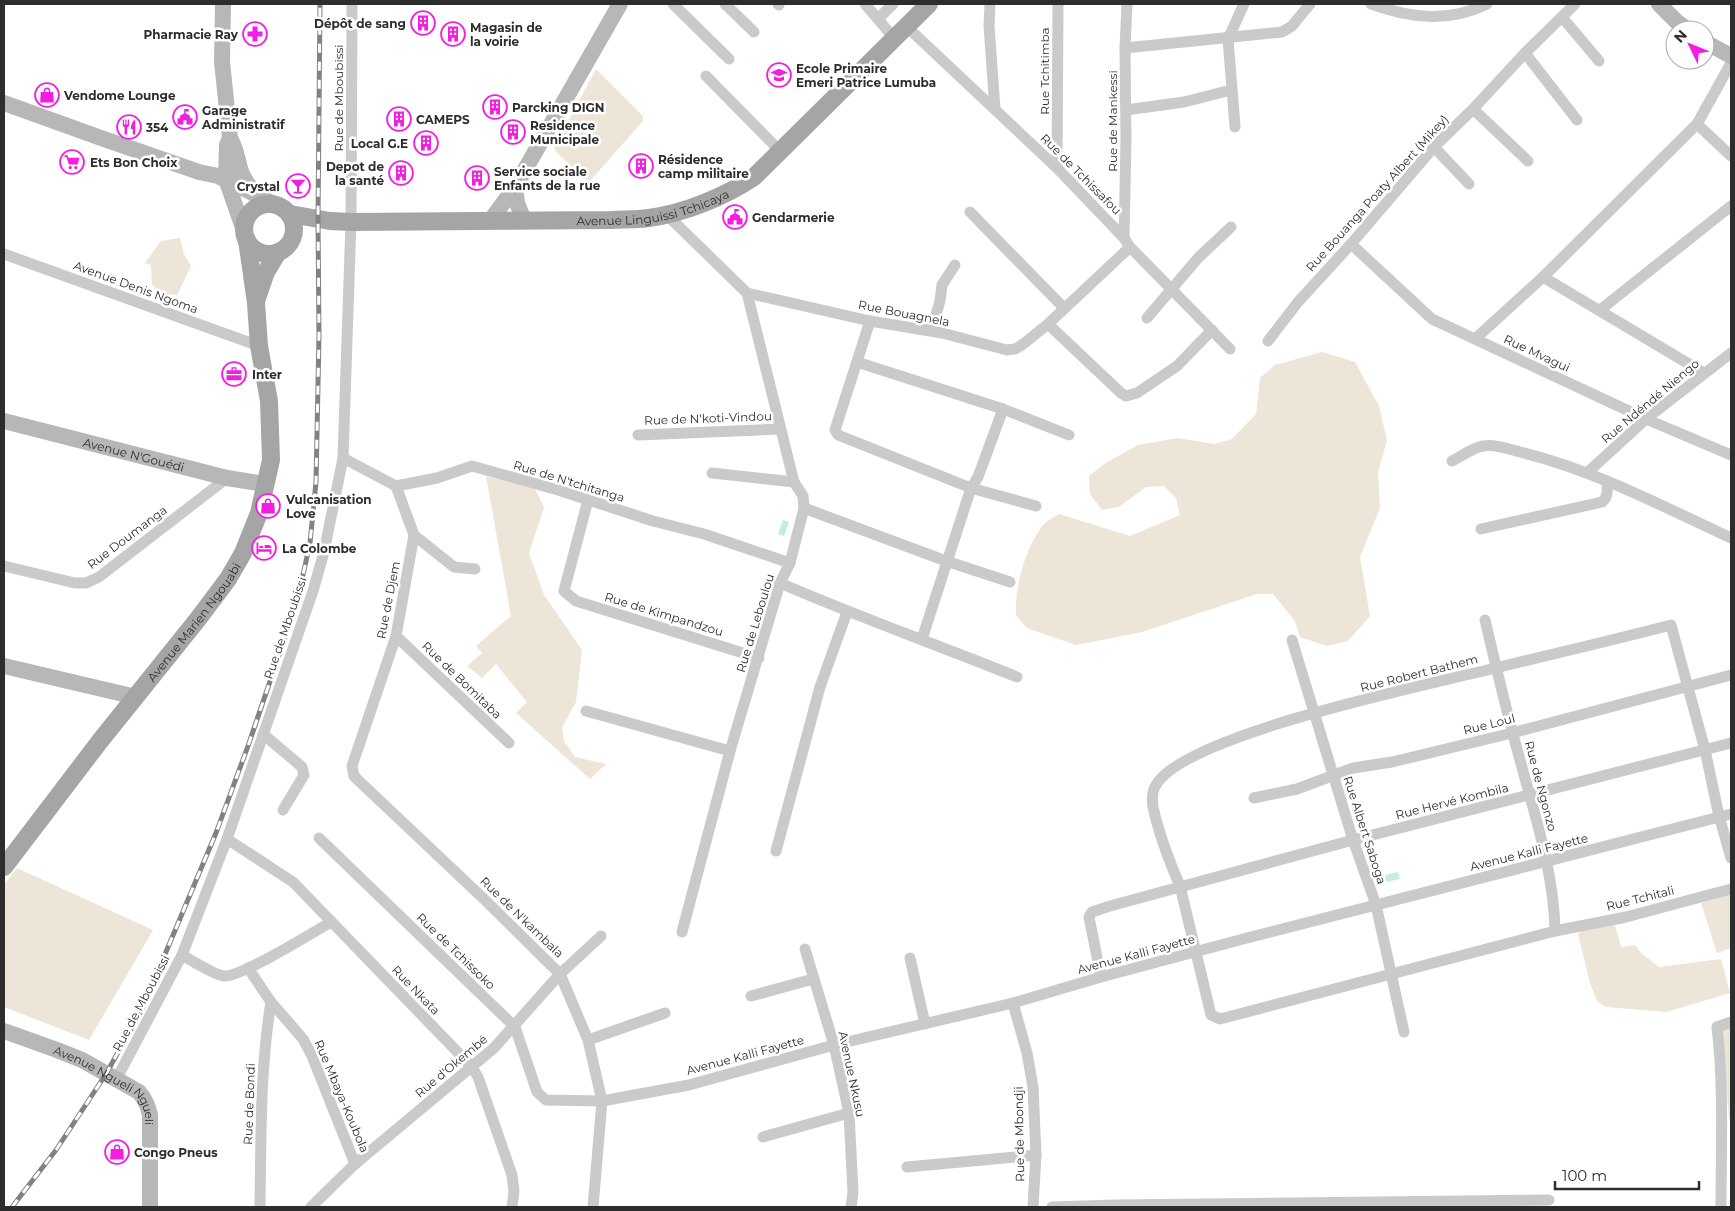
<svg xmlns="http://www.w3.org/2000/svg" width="1735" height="1211" font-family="Montserrat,sans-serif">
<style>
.green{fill:#ece5d8}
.water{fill:#c3eedb}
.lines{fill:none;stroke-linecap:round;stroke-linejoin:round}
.street{stroke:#cacaca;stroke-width:11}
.secondary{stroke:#b7b7b7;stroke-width:16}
.primary{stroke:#a5a5a5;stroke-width:18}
.rail-casing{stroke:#828282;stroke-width:5}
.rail{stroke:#fff;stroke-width:3;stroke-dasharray:9;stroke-linecap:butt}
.labels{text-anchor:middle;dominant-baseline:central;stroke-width:5;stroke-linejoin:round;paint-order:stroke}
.poi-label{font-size:12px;font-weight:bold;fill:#2d2d2d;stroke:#fff;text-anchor:start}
.street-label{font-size:12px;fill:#2d2d2d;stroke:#fff}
</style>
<rect width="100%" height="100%" fill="#fff"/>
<g class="green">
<path d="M 596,69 L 643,116 L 643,121 L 589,182 L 556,152 L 554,148 Z"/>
<path d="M 180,238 L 184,254 L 191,266 L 177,295 L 159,294 L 152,284 L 151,265 L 145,263 L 161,241 Z"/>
<path d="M 1322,352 L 1355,362 L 1379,406 L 1387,440 L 1378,473 L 1380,508 L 1360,557 L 1370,616 L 1348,641 L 1327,646 L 1300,637 L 1295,621 L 1273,594 L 1257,594 L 1142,632 L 1076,645 L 1027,628 L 1016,615 C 1015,586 1025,549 1043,525 C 1047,521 1054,517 1059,514 L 1130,536 L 1180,515 L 1176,498 L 1164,486 L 1146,487 L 1119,507 L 1102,510 L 1090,494 L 1089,476 L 1104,464 L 1138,445 L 1178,438 L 1214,444 L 1232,439 L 1256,414 L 1260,378 L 1275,365 Z"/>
<path d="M 486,476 L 535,489 L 544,507 L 529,553 L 544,595 L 582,650 L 576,702 L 562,727 L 564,741 L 575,757 L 606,764 L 590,779 L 516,713 L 527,702 L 496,664 L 482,678 L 467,666 L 482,653 L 476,646 L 511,616 Z"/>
<path d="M 17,868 L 153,930 L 89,1040 L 4,1007 L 4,885 Z"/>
<path d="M 1731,894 L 1731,948 L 1717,953 L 1701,903 Z"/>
<path d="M 1614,921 L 1621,947 L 1635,945 L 1641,953 L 1659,967 L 1721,959 L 1730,993 L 1666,1012 L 1606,1007 L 1597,1001 L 1590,983 L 1578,934 L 1587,926 Z"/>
<path d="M 1731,1025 L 1731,1119 L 1729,1119 L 1722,1030 Z"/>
</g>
<g class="water">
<path d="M 783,520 L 789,522 L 784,536 L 778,534 Z"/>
<path d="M 1398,872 L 1400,879 L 1386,882 L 1385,875 Z"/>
</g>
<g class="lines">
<g class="street">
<path d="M 673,4 L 729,59"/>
<path d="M 725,4 L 754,32"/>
<path d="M 778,4 L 779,5"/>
<path d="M 865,4 L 894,38"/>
<path d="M 990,4 L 989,26 L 995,109"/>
<path d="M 1371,4 C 1410,18 1448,23 1487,4"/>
<path d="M 1562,17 L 1599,61"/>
<path d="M 878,19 L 893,4"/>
<path d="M 906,26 L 1057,168 L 1124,238 L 1130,247 L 1230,349"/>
<path d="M 1125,48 L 1282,32 L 1292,26 L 1310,4"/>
<path d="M 1525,53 L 1577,120"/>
<path d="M 706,76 L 780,151"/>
<path d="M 1473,109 L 1528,161"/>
<path d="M 1126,110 L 1184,102 L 1231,90"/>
<path d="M 1697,124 L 1731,156"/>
<path d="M 1235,127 L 1228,39 L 1244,4"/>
<path d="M 1434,147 L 1469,184"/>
<path d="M 1057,168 L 1058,4"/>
<path d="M 970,212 L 1064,308"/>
<path d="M 667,215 L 747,293 L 870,321 L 942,333 L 1007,350 L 1015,349 L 1022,345 L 1048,324 L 1130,247"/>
<path d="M 1124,238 L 1126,141 L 1125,48 L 1127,4"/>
<path d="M 1351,244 L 1432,319 L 1646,419 L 1731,455"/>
<path d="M 4,254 L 259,346"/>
<path d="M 1543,277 L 1704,373"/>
<path d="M 1600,310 L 1731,206"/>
<path d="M 1147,318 L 1198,258 L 1231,227"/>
<path d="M 870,321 L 835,430 L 838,435 L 971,488 L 1036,506"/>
<path d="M 1048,324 L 1121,393 L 1126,396 L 1137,393 L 1177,366 L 1212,330"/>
<path d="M 927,330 L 935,318 L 940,301 L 942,285 L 955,265"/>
<path d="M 1475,339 L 1543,277 L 1697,124 L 1731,63"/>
<path d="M 1268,341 L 1298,302 L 1351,244 L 1434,147 L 1473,109 L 1525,53 L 1575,4"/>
<path d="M 857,362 L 1003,409 L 1069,435"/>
<path d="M 638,435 L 779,429"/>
<path d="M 343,458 L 396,486 L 437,478 L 472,466 L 558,490 L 653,521 L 704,534 L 790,563"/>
<path d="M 1452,461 C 1462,456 1472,448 1483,446 C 1495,444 1509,449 1520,452 C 1594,470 1662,506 1731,538"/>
<path d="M 1588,472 L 1646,419 L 1731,353"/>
<path d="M 712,473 L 794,482"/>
<path d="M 396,486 L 414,535 L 396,636 L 352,766 L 354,776 L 359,781 L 485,900 L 560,974 L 588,1040 L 602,1101 L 593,1207"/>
<path d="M 588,500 L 564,591 L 576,601 L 759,658"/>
<path d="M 804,508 L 946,561 L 1010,582"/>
<path d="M 1481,529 L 1602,502 C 1609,497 1607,488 1607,481"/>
<path d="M 414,535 L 454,567 L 475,569"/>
<path d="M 4,566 L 75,583 L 86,583 L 99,577 L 227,478"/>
<path d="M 780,583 C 858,617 938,645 1017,677"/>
<path d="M 1485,620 C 1496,667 1507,714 1520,760 C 1535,816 1554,873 1555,931"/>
<path d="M 396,636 L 509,743"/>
<path d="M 922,639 L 971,488 L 978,477 L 1003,409"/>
<path d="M 1292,640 L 1353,840 L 1376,905 L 1404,1032"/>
<path d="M 586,711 L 730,751"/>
<path d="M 263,734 L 302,767 L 304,775 L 283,810"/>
<path d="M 1254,798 L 1297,789 L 1353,768 L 1392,762 L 1512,733 L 1731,675"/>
<path d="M 319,838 L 515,1027 L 537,1092 L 546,1100 L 602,1101 L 689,1085 L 834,1045 L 1013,1003 L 1101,977 L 1247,938 L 1731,814"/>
<path d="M 227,839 L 293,882 L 472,1067 L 478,1077 L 512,1175 L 514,1191 L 512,1207"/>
<path d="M 776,851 L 820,687 L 847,612"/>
<path d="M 1731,858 L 1719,816 L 1705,750 L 1671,625 C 1613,640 1554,654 1495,668 C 1432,684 1185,734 1156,785 C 1152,791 1152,800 1153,807 C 1158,830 1170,863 1180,886 L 1211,1015 L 1220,1019 L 1555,931 L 1626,917 L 1731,889"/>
<path d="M 682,932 L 730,751 L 780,583 L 790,563 L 804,508 L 803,496 L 794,482 L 747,293"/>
<path d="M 805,949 L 834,1045 L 849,1113 L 853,1192 L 851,1207"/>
<path d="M 182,955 C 191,960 214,975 224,976 C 239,978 314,932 331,922"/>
<path d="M 910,958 L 925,1024"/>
<path d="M 248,968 L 271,1002 L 303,1039 L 312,1056 L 355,1164"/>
<path d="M 1101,977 L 1089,917 L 1092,912 L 1110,906 L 1353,840 L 1731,743"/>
<path d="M 751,996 L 813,979"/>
<path d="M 1013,1003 L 1027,1053 L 1033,1087 L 1036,1155 L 1033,1207"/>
<path d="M 588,1040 L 665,1013"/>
<path d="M 116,1080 L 182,955 L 227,839 L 313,591 L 324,552 L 343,458 L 351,222 L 352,4"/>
<path d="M 763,1137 L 849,1113"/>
<path d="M 907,1167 L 1036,1155"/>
<path d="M 260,1207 C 261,1139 260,1069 271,1002"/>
<path d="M 311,1207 L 355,1164 L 494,1048 L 560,974 L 601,936"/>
<path d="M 1052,1207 L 1115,1205 L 1549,1200"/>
<path d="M 1721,1207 C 1721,1147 1724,1086 1717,1027 L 1731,1022"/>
</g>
<g class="secondary">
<path d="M 223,4 L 222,62 L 230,138 C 236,148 237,157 240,168 C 245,186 258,195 273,204"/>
<path d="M 1659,4 L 1677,22 L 1688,30"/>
<path d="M 1705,42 L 1731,56"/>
<path d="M 4,103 L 101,138 L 199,172 L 218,176 L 257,195"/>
<path d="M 229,140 L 227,145 L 226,179 L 244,231"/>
<path d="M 515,187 L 517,203 L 524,220"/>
<path d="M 490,221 L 515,187 L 620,4"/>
<path id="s1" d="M 4,421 L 227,478 L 265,484"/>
<path d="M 4,666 L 136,697"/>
<path id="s2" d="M 4,1031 L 57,1050 L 82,1060 L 139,1092 C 145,1099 148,1105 150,1115 L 150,1207"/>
</g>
<g class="primary">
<circle cx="269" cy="229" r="25"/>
<path id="s3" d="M 290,214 L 330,221 L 351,222 L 610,220 C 623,219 636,220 649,218 C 685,213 724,197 754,177 L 929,4"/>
<path d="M 257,298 L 266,272 L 278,252"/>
<path id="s4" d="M 4,867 L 100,741 L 198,619 L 228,579 L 243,553 L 259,513 L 271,460 L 269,401 L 259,346 L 256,303 L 247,240"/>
</g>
<g class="rail-casing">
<path id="rail" d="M 12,1207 L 56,1150 L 106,1074 L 142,1009 L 216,833 L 248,746 L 297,602 L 310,543 L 316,482 L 319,336 L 318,218 L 320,4"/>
</g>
<use href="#rail" class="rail"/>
</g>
<defs>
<g id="building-ring" transform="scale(1.25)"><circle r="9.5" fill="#fff" stroke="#f41ee0" stroke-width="1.5"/><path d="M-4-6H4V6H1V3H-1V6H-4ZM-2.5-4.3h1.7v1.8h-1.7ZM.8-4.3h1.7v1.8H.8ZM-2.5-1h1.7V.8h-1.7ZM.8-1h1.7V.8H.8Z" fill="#f41ee0"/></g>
<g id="pharmacy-ring" transform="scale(1.25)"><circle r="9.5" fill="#fff" stroke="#f41ee0" stroke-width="1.5"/><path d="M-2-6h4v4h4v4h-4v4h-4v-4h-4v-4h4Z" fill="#f41ee0"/></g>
<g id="school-ring" transform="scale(1.25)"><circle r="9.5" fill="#fff" stroke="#f41ee0" stroke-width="1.5"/><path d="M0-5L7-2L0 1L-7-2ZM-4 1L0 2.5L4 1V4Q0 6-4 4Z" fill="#f41ee0"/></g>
<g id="shop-ring" transform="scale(1.25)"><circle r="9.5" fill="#fff" stroke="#f41ee0" stroke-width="1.5"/><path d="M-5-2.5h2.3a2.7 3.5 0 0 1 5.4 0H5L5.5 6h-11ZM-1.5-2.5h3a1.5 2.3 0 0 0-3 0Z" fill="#f41ee0"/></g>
<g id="civic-ring" transform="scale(1.25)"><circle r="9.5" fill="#fff" stroke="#f41ee0" stroke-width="1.5"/><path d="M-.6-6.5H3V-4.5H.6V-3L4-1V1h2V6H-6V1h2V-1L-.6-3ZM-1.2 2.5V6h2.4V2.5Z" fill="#f41ee0"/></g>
<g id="restaurant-ring" transform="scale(1.25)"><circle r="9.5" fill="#fff" stroke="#f41ee0" stroke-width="1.5"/><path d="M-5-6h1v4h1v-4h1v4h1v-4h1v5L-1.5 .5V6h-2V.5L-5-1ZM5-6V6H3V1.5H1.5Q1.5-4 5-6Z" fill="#f41ee0"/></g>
<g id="supermarket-ring" transform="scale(1.25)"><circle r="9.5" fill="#fff" stroke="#f41ee0" stroke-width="1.5"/><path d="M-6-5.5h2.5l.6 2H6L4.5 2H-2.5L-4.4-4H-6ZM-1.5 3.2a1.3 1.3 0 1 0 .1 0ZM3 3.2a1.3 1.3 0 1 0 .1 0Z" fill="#f41ee0"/></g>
<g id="bar-ring" transform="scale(1.25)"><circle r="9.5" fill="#fff" stroke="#f41ee0" stroke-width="1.5"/><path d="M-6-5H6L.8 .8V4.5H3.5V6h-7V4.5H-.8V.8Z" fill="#f41ee0"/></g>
<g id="office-ring" transform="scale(1.25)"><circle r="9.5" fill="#fff" stroke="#f41ee0" stroke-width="1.5"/><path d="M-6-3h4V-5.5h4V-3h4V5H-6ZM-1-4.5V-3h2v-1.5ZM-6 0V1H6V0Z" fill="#f41ee0"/></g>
<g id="hotel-ring" transform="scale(1.25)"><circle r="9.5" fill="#fff" stroke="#f41ee0" stroke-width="1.5"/><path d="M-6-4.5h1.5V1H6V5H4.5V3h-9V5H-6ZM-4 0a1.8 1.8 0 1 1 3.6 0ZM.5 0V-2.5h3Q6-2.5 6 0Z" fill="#f41ee0"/></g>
</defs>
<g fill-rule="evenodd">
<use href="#building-ring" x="423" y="23"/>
<use href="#pharmacy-ring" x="255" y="34"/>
<use href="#building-ring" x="453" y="34"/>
<use href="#school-ring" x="779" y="75"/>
<use href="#shop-ring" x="47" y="95"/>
<use href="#building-ring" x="495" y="107"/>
<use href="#civic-ring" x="185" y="117"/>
<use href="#building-ring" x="399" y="119"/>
<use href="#restaurant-ring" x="129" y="127"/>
<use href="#building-ring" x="513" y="132"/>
<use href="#building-ring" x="426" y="143"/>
<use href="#supermarket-ring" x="72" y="162"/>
<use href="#building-ring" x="641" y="166"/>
<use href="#building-ring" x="401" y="173"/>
<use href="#building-ring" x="477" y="178"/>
<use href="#bar-ring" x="298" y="186"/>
<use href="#civic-ring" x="735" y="217"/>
<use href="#office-ring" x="234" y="374"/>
<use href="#shop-ring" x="268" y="506"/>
<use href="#hotel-ring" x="264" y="548"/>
<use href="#shop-ring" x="117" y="1152"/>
</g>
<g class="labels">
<g class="poi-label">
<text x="406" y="23" text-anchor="end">Dépôt de sang</text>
<text x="470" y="27">Magasin de<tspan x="470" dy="14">la voirie</tspan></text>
<text x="238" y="34" text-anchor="end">Pharmacie Ray</text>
<text x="796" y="68">Ecole Primaire<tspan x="796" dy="14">Emeri Patrice Lumuba</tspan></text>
<text x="64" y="95">Vendome Lounge</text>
<text x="512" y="107">Parcking DIGN</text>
<text x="202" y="110">Garage<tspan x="202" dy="14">Administratif</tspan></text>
<text x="416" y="119">CAMEPS</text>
<text x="530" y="125">Residence<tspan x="530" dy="14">Municipale</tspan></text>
<text x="146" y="127">354</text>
<text x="408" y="143" text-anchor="end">Local G.E</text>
<text x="658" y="159">Résidence<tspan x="658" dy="14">camp militaire</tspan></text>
<text x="90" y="162">Ets Bon Choix</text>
<text x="384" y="166" text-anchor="end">Depot de<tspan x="384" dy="14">la santé</tspan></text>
<text x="494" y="171">Service sociale<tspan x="494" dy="14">Enfants de la rue</tspan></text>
<text x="280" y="186" text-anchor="end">Crystal</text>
<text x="752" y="217">Gendarmerie</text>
<text x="252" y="374">Inter</text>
<text x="286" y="499">Vulcanisation<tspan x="286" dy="14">Love</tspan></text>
<text x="282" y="548">La Colombe</text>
<text x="134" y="1152">Congo Pneus</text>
</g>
<g class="street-label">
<text transform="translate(1044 71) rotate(-90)">Rue Tchitimba</text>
<text transform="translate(338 98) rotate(-90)">Rue de Mboubissi</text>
<text transform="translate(1112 121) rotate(-90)">Rue de Mankessi</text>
<text transform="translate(1081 174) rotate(45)">Rue de Tchissafou</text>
<text transform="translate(1377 193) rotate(-48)">Rue Bouanga Poaty Albert (Mikey)</text>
<text stroke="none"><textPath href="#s3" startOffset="365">Avenue Linguissi Tchicaya</textPath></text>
<text transform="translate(136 287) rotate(20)">Avenue Denis Ngoma</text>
<text transform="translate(904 313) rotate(11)">Rue Bouagnela</text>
<text transform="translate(1537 353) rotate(25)">Rue Mvagui</text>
<text transform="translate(1650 401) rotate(-40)">Rue Ndéndé Niengo</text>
<text transform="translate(708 418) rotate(-2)">Rue de N'koti-Vindou</text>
<text stroke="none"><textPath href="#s1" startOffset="134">Avenue N'Gouédi</textPath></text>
<text transform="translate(569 481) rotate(17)">Rue de N'tchitanga</text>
<text transform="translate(127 537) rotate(-37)">Rue Doumanga</text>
<text transform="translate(388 600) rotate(-79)">Rue de Djem</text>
<text transform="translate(664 614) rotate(17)">Rue de Kimpandzou</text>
<text stroke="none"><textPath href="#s4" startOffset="310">Avenue Marien Ngouabi</textPath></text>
<text transform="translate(755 623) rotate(-73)">Rue de Leboulou</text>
<text transform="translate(285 628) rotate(-71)">Rue de Mboubissi</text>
<text transform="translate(1419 673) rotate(-14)">Rue Robert Bathem</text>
<text transform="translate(462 680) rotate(44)">Rue de Bomitaba</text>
<text transform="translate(1489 724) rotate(-14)">Rue Loul</text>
<text transform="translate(1541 786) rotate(75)">Rue de Ngonzo</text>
<text transform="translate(1452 801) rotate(-14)">Rue Hervé Kombila</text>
<text transform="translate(1365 830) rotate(72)">Rue Albert Saboga</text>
<text transform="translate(1529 852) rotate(-14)">Avenue Kalli Fayette</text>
<text transform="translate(1640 898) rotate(-14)">Rue Tchitali</text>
<text transform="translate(522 917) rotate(44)">Rue de N'kambala</text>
<text transform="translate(456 951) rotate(44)">Rue de Tchissoko</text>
<text transform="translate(1136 954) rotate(-15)">Avenue Kalli Fayette</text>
<text transform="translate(416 990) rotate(46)">Rue Nkata</text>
<text transform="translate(141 1003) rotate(-62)">Rue de Mboubissi</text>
<text transform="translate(745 1055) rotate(-15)">Avenue Kalli Fayette</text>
<text transform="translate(451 1066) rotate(-40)">Rue d'Okembé</text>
<text transform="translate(852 1074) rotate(78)">Avenue Nkusu</text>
<text stroke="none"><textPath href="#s2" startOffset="119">Avenue Ngueli Ngueli</textPath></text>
<text transform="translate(342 1096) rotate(67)">Rue Mbaya-Koubola</text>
<text transform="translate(249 1104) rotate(-88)">Rue de Bondi</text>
<text transform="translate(1019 1134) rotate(-91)">Rue de Mbondji</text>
</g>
</g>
<rect width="1735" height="1211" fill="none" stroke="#2d2d2d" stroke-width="10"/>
<g transform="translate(1690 45) rotate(313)"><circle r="24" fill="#ffffff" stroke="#ababab"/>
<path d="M0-4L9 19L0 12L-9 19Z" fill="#f41ee0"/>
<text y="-8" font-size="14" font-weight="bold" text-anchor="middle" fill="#2d2d2d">N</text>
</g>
<path d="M1555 1181v8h144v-8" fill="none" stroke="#2d2d2d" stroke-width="2.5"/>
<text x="1562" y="1181" font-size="15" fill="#2d2d2d" stroke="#ffffff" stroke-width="4" paint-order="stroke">100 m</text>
</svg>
